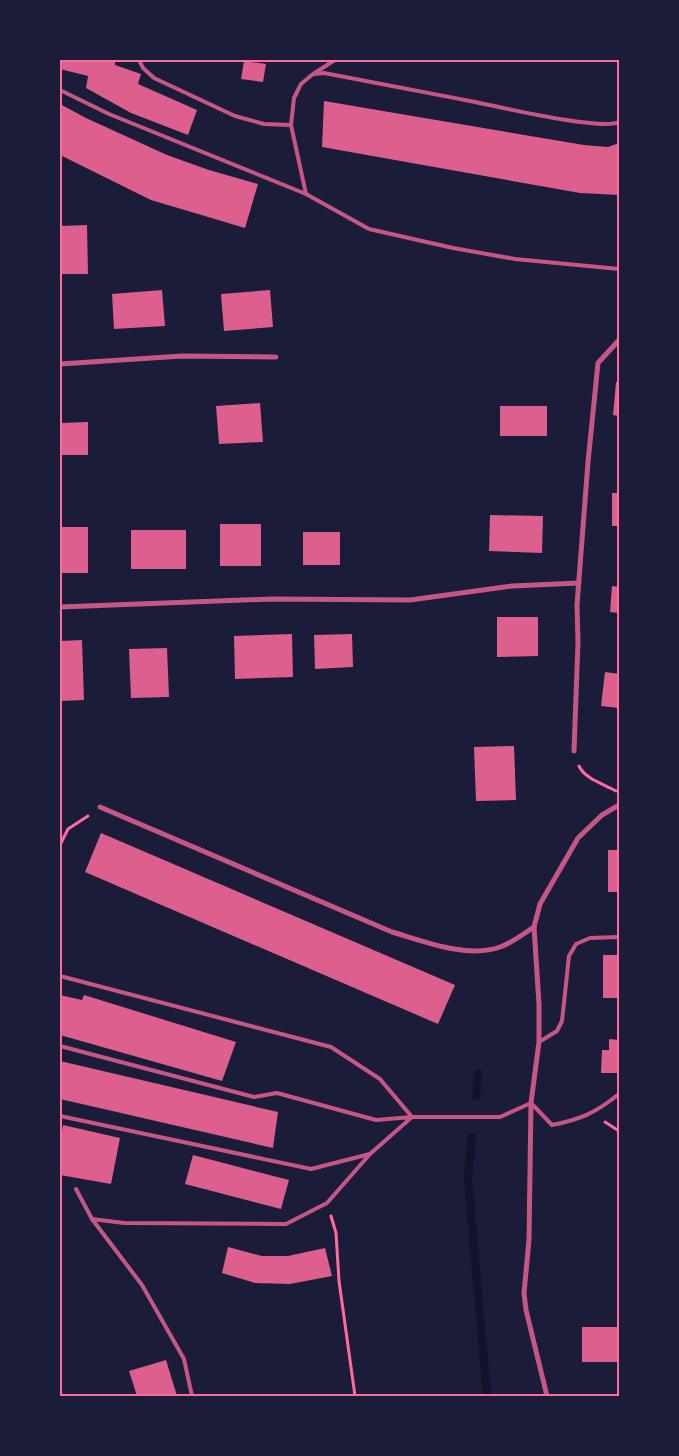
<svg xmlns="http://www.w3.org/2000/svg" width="679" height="1456" font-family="'Fira Sans',sans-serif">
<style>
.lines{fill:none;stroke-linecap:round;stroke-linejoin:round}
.stream{stroke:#12122b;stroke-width:8}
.building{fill:#dd5f8e}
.path{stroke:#ff6b9d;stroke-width:3}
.service{stroke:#c65784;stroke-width:4}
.minor{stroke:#c65784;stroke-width:5}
.neatline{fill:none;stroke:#ff6b9d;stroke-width:2}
</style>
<rect width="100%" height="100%" fill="#1b1b3a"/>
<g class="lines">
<g class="stream">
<path d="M 476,1096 L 478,1074"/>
<path d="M 472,1137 L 468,1178 L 487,1396"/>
</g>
</g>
<g class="building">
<path d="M 60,60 L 115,60 L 115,65 L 141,74 L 138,84 L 197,110 L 188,135 L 131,113 L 86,88 L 88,76 L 60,69 Z"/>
<path d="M 244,61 L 266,64 L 263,82 L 241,79 Z"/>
<path d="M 324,101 L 584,145 L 608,147 L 619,143 L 619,195 L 580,193 L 322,147 Z"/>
<path d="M 60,104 L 86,118 L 167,155 L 209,170 L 258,184 L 245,228 L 151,200 L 60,155 Z"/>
<path d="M 87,225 L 88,274 L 62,274 L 61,226 Z"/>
<path d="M 162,290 L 165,326 L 114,329 L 112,294 Z"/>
<path d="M 270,290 L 273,327 L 224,331 L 221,294 Z"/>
<path d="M 616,382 L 619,382 L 619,416 L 613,415 Z"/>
<path d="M 260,403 L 263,442 L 219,444 L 216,406 Z"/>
<rect x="500" y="406" width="47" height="30"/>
<path d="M 88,422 L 88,455 L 60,455 L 60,423 Z"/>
<rect x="612" y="493" width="7" height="33"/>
<path d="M 490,515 L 543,516 L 542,553 L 489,551 Z"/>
<rect x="220" y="524" width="41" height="42"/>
<rect x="60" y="527" width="28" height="46"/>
<rect x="131" y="530" width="55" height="39"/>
<rect x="303" y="532" width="37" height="33"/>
<path d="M 612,586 L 619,587 L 619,613 L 610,612 Z"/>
<path d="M 497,617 L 538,617 L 538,656 L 497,657 Z"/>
<path d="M 292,634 L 293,677 L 235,679 L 234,636 Z"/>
<path d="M 352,634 L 353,667 L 315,669 L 314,635 Z"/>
<path d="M 82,640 L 84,700 L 60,701 L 60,641 Z"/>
<path d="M 167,648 L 169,697 L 131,698 L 129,649 Z"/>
<path d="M 605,672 L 619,674 L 619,708 L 601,706 Z"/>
<path d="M 514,746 L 516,800 L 476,801 L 474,747 Z"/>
<path d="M 101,833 L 455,985 L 438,1024 L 85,872 Z"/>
<rect x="608" y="850" width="11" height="42"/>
<rect x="603" y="955" width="16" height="43"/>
<path d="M 60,995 L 82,1000 L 84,995 L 236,1042 L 222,1081 L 60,1035 Z"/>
<path d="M 609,1039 L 619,1040 L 619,1073 L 601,1073 L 602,1050 L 609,1050 Z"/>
<path d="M 60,1061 L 278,1112 L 273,1148 L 60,1099 Z"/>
<path d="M 63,1125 L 120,1138 L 111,1184 L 60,1175 L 60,1143 Z"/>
<path d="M 193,1155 L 289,1180 L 281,1209 L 185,1184 Z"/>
<path d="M 228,1247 L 262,1256 L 288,1256 L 325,1248 L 332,1276 L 290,1284 L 255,1283 L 222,1273 Z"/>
<rect x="582" y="1327" width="37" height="35"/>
<path d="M 166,1360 L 177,1396 L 137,1396 L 129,1371 Z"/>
</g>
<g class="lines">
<g class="path">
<path d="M 579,766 C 585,779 604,784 616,791"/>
<path d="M 60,845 L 68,829 L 88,816"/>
<path d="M 605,1122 L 619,1131"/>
<path d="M 331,1216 L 336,1233 L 339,1281 L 355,1396"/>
</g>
<g class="service">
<path d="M 139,60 L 143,68 L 154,78 L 235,116 L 264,124 L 291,125"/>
<path d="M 335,60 L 313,74 L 301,84 L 294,98 L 291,125 L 306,194 L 369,229 L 453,248 L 515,259 L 619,269"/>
<path d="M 314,74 L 324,73 C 375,83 425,92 475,102 C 500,107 601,131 619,122"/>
<path d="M 60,90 L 109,114 L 306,194"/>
<path d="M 60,976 L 331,1047 L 380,1079 L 412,1117 L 500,1117 L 531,1103 L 552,1125 C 582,1119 595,1113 619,1094"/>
<path d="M 539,1042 L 557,1031 L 562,1021 L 569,956 L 576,944 L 590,938 L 619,937"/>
<path d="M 60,1046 L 254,1097 L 277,1093 L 376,1120 L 412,1117 L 370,1154 L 311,1169 L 60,1116"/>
<path d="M 76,1189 L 92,1219 L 124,1223 L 286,1224 L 327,1203 L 370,1154"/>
<path d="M 92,1219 L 142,1285 L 184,1359 L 192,1396"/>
</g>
<g class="minor">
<path d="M 60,364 L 182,356 L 276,357"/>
<path d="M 60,607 L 271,599 L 410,600 L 512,586 L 579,583"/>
<path d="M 574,751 L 578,642 L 577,605 L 588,462 L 598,363 L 619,340"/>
<path d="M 100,807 L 392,932 C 423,941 468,959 500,947 C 512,943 523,934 534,927"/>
<path d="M 547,1396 L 526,1310 L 524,1293 L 529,1240 L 531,1103 L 539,1042 L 539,1004 L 534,927 L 540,904 L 578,838 L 602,815 L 619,805"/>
</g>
</g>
<rect width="679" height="1456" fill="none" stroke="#1b1b3a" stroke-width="122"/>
<rect x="61" y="61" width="557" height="1334" class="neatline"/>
</svg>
